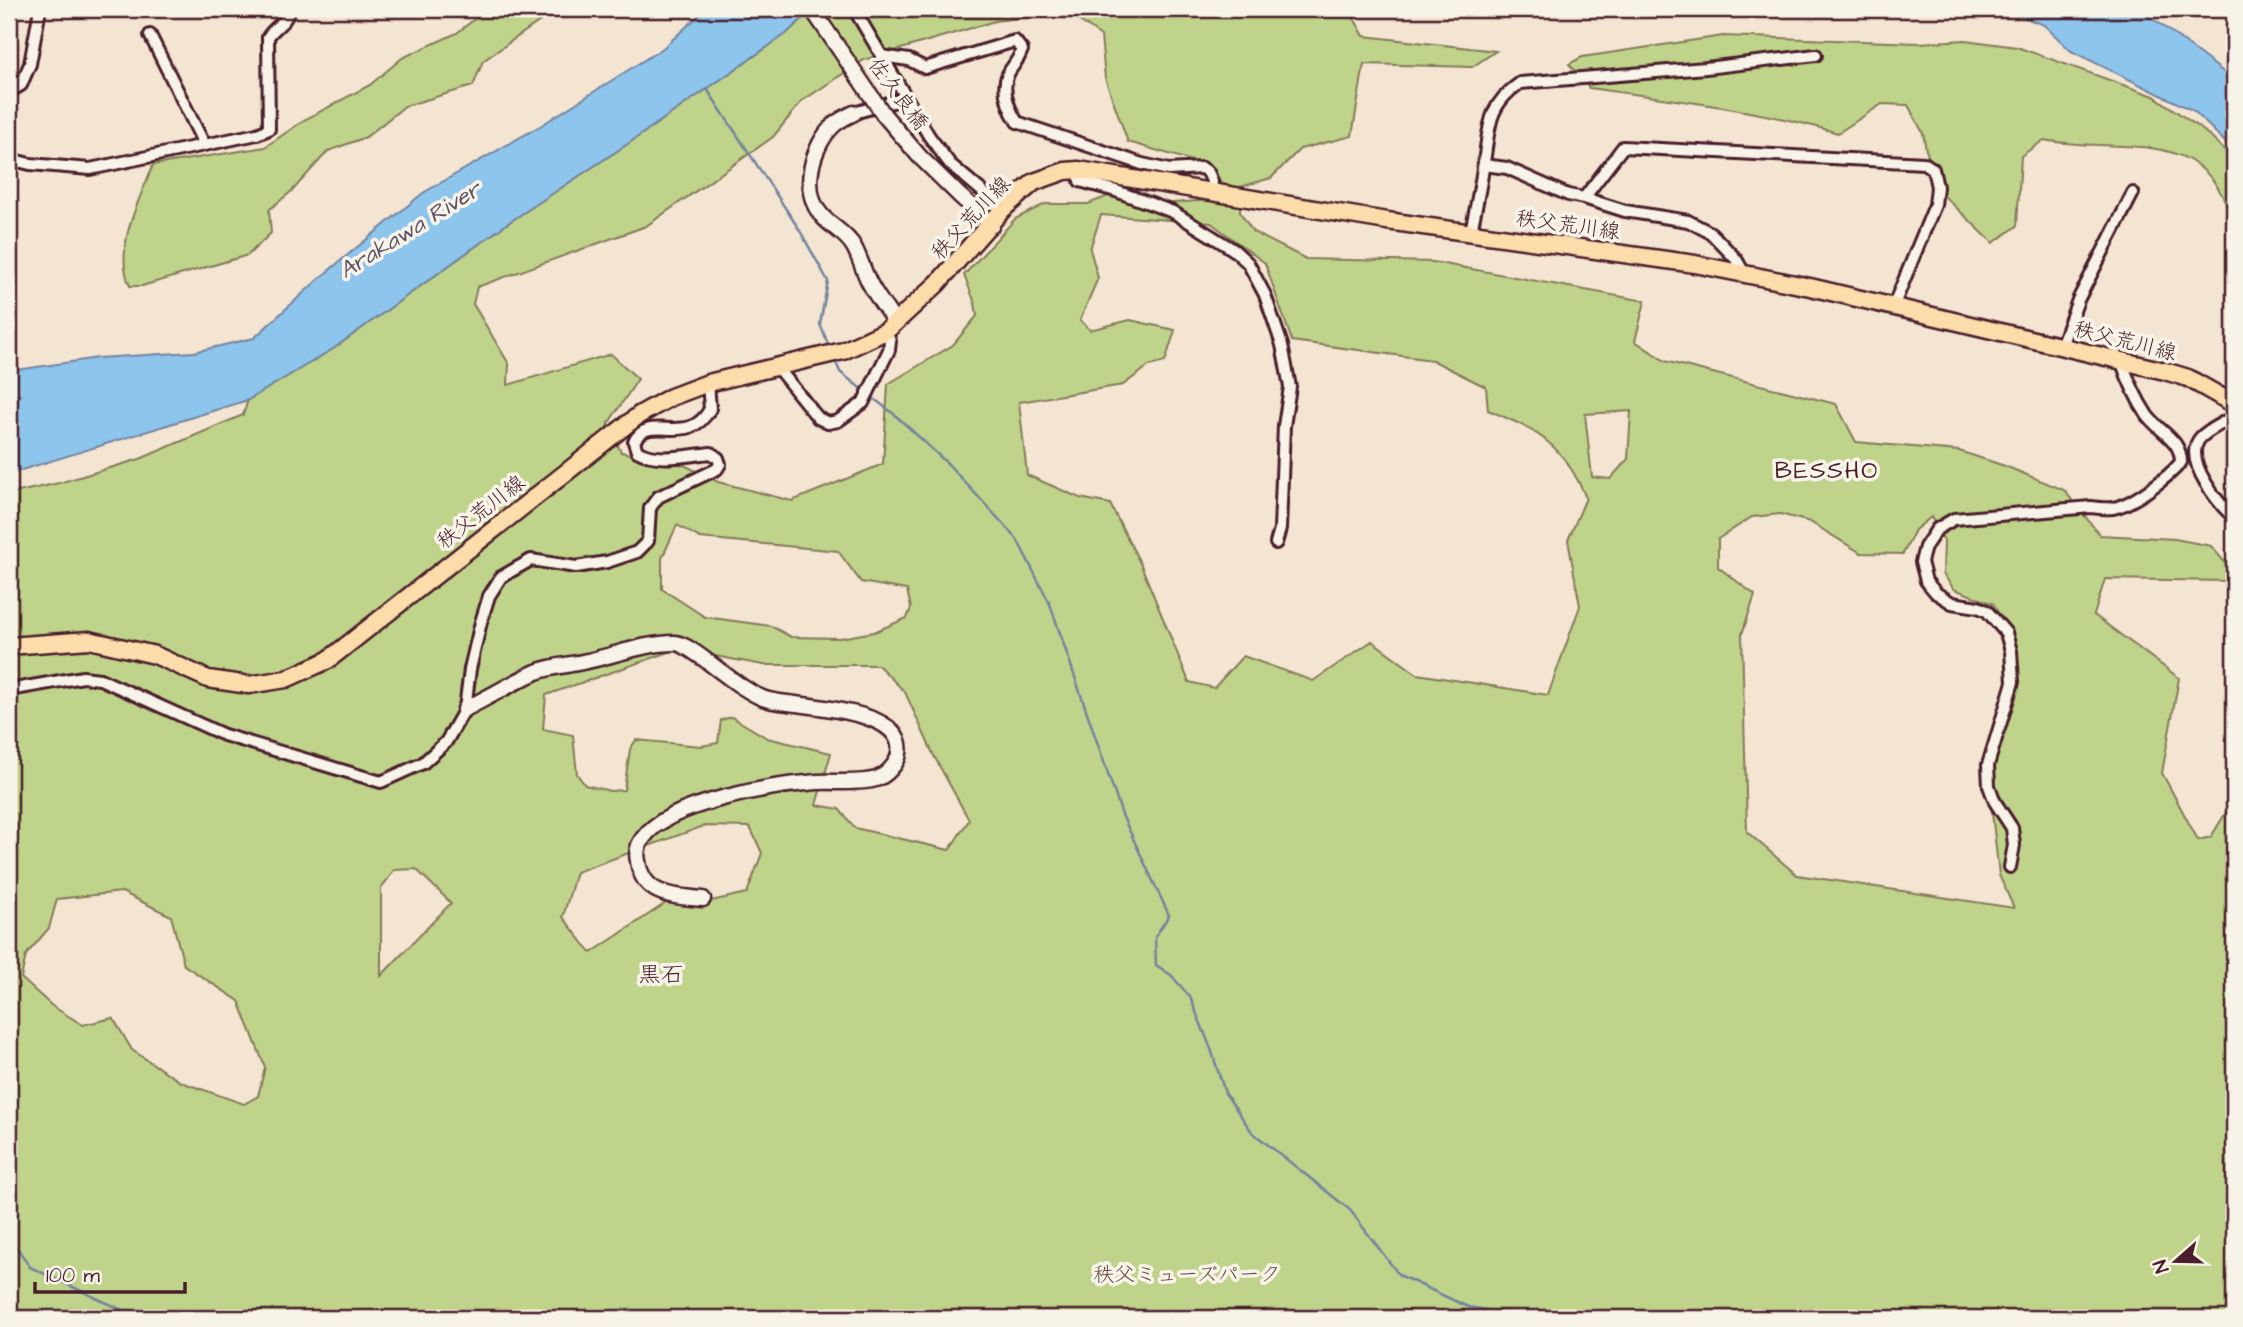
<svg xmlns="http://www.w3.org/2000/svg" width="2243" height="1327" font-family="'Architects Daughter','Klee One',sans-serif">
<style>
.green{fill:#bfd48a;stroke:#847a5a;stroke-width:2;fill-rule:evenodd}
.water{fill:#8ec5ec;stroke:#73839f;stroke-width:2}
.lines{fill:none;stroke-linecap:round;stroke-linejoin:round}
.stream{stroke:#73839f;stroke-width:2.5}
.street-casing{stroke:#4a1f2b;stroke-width:16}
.secondary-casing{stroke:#4a1f2b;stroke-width:19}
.primary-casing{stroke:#4a1f2b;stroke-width:21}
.street{stroke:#f7f3e8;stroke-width:10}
.secondary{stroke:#f7f3e8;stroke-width:14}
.primary{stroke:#fddcac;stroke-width:16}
.secondary-bridge-casing{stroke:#4a1f2b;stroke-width:19;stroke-linecap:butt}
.secondary-bridge{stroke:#f7f3e8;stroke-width:14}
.labels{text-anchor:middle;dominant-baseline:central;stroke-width:7;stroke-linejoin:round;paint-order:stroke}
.street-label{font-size:21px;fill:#4a1f2b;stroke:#f7f3e8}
.park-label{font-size:21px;fill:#674c43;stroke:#f7f3e8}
.water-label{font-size:23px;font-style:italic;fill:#5e5165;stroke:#f7f3e8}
.neighbourhood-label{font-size:23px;fill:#4a1f2b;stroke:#f7f3e8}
.quarter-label{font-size:24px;letter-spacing:2px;fill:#4a1f2b;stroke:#f7f3e8}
</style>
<rect width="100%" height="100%" fill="#f3e5d1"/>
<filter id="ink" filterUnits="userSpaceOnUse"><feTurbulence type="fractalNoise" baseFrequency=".0143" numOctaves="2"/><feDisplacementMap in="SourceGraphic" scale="14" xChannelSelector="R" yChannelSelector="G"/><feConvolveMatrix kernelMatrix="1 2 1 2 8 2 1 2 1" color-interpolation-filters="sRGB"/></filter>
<g filter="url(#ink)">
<g class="green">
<path d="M 487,9 L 557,9 L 483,61 L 473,86 L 405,106 L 366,137 L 328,151 L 293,190 L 269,210 L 271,233 L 248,255 L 142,286 L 130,286 C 113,248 139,201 153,165 L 265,147 L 306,119 L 370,85 L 402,58 L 457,33 Z"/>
<path d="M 813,9 L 1214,9 L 1351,13 L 1364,36 L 1496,51 L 1472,67 L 1364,64 L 1352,136 L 1300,149 L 1271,178 L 1240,187 L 1240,212 L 1253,232 L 1306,259 L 1433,262 L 1645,301 L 1635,341 L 1665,361 L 1836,404 L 1856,442 L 1959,451 L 2005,466 L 2064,490 L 2100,535 L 2175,539 L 2211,546 L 2234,573 L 2234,599 L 2229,581 L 2105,579 L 2094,615 L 2179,678 L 2162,773 L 2198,840 L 2211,837 L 2234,799 L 2234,1318 L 9,1318 L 9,640 L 15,629 L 9,626 L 9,494 L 59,483 L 140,459 L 243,415 L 248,400 L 333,349 L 508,223 L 626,145 L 786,34 ZM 1067,12 L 1101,36 L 1105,78 L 1128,142 L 1210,166 L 1223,185 L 1210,200 L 1136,206 L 1111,195 L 1088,204 L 1045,204 L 1015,219 L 964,275 L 975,303 L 977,316 L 953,345 L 888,384 L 883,464 L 792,501 L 718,482 L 684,465 L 621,452 L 608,424 L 638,379 L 611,354 L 508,385 L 509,364 L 473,304 L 477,287 L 646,226 L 773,137 L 802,101 L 864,60 L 995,21 ZM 1101,215 L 1211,223 L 1265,263 L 1292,341 L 1432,360 L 1486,387 L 1488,410 C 1539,431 1564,445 1586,498 L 1568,540 L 1580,606 L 1548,695 L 1417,674 L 1372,641 L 1313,681 L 1243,656 L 1214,688 L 1189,682 L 1141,565 L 1110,504 L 1080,498 L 1027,475 L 1019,402 L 1123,385 L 1149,366 L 1165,362 L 1175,330 L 1130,320 L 1090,330 L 1080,320 L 1098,278 L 1090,249 ZM 1631,411 L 1628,459 L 1610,479 L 1592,477 L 1585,414 ZM 1780,514 L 1810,522 L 1861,553 L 1903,554 L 1915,530 L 1931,517 L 1944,541 L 1943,574 L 1954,589 L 1994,604 L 2011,651 L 2013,682 L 1986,781 L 1989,786 L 1999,875 L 2014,908 L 1797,875 L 1747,832 L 1742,634 L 1755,595 L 1718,567 L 1718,539 L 1752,517 ZM 677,525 L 700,538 L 838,551 L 861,582 L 907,590 L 911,608 L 907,618 L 874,632 L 840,638 L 791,637 L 771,626 L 705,617 L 662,589 L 662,558 ZM 678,649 L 763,665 L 878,665 L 905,692 L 934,756 L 969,820 L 949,850 L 855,828 L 839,809 L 816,805 L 831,753 L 767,738 L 732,717 L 721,720 L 718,743 L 701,746 L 636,740 L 630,749 L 624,790 L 610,791 L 585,785 L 577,774 L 573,735 L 543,729 L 546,695 ZM 704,826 L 750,827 L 762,853 L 747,893 L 711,901 L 666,903 L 591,953 L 563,917 L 576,872 ZM 416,869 L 451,903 L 381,976 L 381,889 L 394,870 ZM 122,892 L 171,916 L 184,965 L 239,1001 L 265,1067 L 258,1096 L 244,1104 L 181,1082 L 132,1050 L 113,1018 L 83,1025 L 52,1006 L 21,978 L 26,955 L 49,928 L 57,899 Z"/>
<path d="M 1723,36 L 1919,43 L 1965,40 L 2017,47 L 2154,96 L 2204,131 L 2234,159 L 2234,256 C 2232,244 2235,230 2231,218 C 2204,122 2116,155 2044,140 L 2021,156 L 2017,226 L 1993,243 L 1943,195 L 1926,150 L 1923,133 L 1908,105 L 1882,104 L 1838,133 C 1758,109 1673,100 1589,88 L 1569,64 L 1582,57 Z"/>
</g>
<g class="water">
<path d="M 706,9 L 813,9 L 786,34 L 626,145 L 508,223 L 333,349 L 248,400 L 9,474 L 9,416 L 20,395 L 9,395 L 9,371 L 98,358 L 194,352 L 254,338 L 321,277 L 423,193 L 540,126 L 663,48 Z"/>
<path d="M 2002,9 L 2136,9 L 2159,23 L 2234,80 L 2234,151 L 2194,111 L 2071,51 L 2044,25 Z"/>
</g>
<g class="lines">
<g class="stream">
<path d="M 707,89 L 799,229 L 828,281 L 820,324 L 830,349"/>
<path d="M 834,358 L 840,372 L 864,391"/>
<path d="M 869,395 L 894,414 L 949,465 L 1017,539 L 1050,604 L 1122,815 L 1169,915 L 1155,937 L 1156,965 L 1171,975 L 1190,997 L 1211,1049 L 1225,1093 L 1252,1132 L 1350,1210 L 1399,1275 L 1468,1307 L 1518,1315 L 1524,1318"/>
<path d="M 9,1236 L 30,1267 L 139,1318"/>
</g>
<g class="street-casing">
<g id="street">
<path d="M 854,9 L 929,136 L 950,164 L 1003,209"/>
<path d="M 150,35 L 204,144"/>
<path d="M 881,56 L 909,60 L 925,68 L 1015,41 L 1022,50 C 1018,62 1013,64 1008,74 C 1001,90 1008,107 1017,122 L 1142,164 L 1169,170 L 1202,168 L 1208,172 L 1212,181 L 1211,191"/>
<path d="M 9,92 L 21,85 L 30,64 L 40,9"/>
<path d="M 854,113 L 906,98"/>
<path d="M 9,159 L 30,164 L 90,169 L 257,134 L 269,129 L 268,37 C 276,25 285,24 290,9"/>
<path d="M 1484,165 L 1507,168 L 1568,195 L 1584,198 L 1625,211 L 1688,221 L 1711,233 L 1736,259 L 1744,273"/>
<path d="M 1079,170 L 1080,181 L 1116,191 L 1173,212 L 1234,250 L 1248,263 L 1265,295 L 1282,345 L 1290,387 L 1284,426 L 1280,529 L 1276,543"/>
<path d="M 1584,198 L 1623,147 L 1924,163 L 1933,169 L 1937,187 L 1935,205 L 1893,307"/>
<path d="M 1471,232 C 1475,211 1480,190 1483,168 C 1490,130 1485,107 1520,83 L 1706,68 L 1816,55"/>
<path d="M 2061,346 L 2078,300 L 2133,193"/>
<path d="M 777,367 L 818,418 L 828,423 L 838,421 L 863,403 L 889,350 L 890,341 L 886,331"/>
<path d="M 2234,416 C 2224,423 2204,431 2198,441 C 2185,463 2219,504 2234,518"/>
<path d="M 9,690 L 83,677 L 100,679 L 224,735 L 381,782 L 423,763 L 446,742 L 465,709 L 470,669 L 481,622 L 489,596 L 501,577 L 531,560 L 576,567 L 607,562 L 637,552 L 648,541 L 650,508 L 658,497 L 717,469 L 720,464 L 718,458 L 711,453 C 689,455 657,463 637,451 L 634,442 C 648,411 688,449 710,409 L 708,383"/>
<path d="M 2010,867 L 2014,845 L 2012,828 L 1995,802 L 1989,786 L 1988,765 L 2013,682 L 2011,651 L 2006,633 L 1987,611 L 1978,607 L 1952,603 L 1936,593 L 1926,581 L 1921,562 L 1925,547 L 1937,529 L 1954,519 L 2091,507 C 2098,508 2106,509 2113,508 C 2132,505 2169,477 2181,462 C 2181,439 2159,432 2147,415 C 2135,397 2128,380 2121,360"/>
</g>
</g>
<g class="secondary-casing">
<g id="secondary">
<path d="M 854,113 C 848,116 841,119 835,124 C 812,144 799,192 823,217 C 833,228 846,233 854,247 C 860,258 863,270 869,282 C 876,296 886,309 895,322"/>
<path d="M 960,196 L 992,225"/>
<path d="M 465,709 C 489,697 512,683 536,672 C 551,666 571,665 587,661 C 616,655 645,643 675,643 C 692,643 741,694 769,700 C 797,707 907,707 899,753 C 898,763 886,776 876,779 C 860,784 834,781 817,782 C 776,785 669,802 644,837 C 638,844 636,852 638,861 C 643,897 674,896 703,899"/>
</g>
</g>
<g class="primary-casing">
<path id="primary" d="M 9,646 L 89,640 L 155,655 L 208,679 L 249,685 L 286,679 L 328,660 L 639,415 L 671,397 L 708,383 L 843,351 L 886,331 L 937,284 L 1003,209 L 1034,182 L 1065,171 L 1079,170 L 1387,221 L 1695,264 L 1810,287 L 2165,371 L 2188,378 L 2234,404"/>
</g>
<use href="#street" class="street"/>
<use href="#secondary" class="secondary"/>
<use href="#primary" class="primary"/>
<g class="secondary-bridge-casing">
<path id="secondary-bridge" d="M 812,9 L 884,115 L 920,157 L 960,196"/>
</g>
<use href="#secondary-bridge" class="secondary-bridge"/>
</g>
</g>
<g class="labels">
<g class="street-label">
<text transform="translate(898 94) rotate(53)">佐久良橋</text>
<text transform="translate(971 218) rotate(-47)">秩父荒川線</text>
<text transform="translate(1568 225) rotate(8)">秩父荒川線</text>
<text transform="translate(2125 341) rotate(14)">秩父荒川線</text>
<text transform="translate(481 512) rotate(-38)">秩父荒川線</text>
</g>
<g class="park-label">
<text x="1187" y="1274">秩父ミューズパーク</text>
</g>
<g class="water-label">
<text transform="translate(410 230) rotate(-32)">Arakawa River</text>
</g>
<g class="neighbourhood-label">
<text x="661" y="975">黒石</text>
</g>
<g class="quarter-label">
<text x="1827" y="471">BESSHO</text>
</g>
</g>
<rect width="2243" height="1327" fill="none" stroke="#f7f3e8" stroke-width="35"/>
<rect x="18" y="18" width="2208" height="1292" fill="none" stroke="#4a1f2b" stroke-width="2.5" filter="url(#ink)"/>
<g transform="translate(2176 1261) rotate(250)" stroke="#f7f3e8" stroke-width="5" paint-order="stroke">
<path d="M0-5L12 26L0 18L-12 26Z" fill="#4a1f2b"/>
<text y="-10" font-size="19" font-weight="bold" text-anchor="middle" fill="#4a1f2b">N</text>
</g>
<path d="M35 1282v10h150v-10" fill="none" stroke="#4a1f2b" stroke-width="3.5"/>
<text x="46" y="1282" font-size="21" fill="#4a1f2b" stroke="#f7f3e8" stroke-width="5" paint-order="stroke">100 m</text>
</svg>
